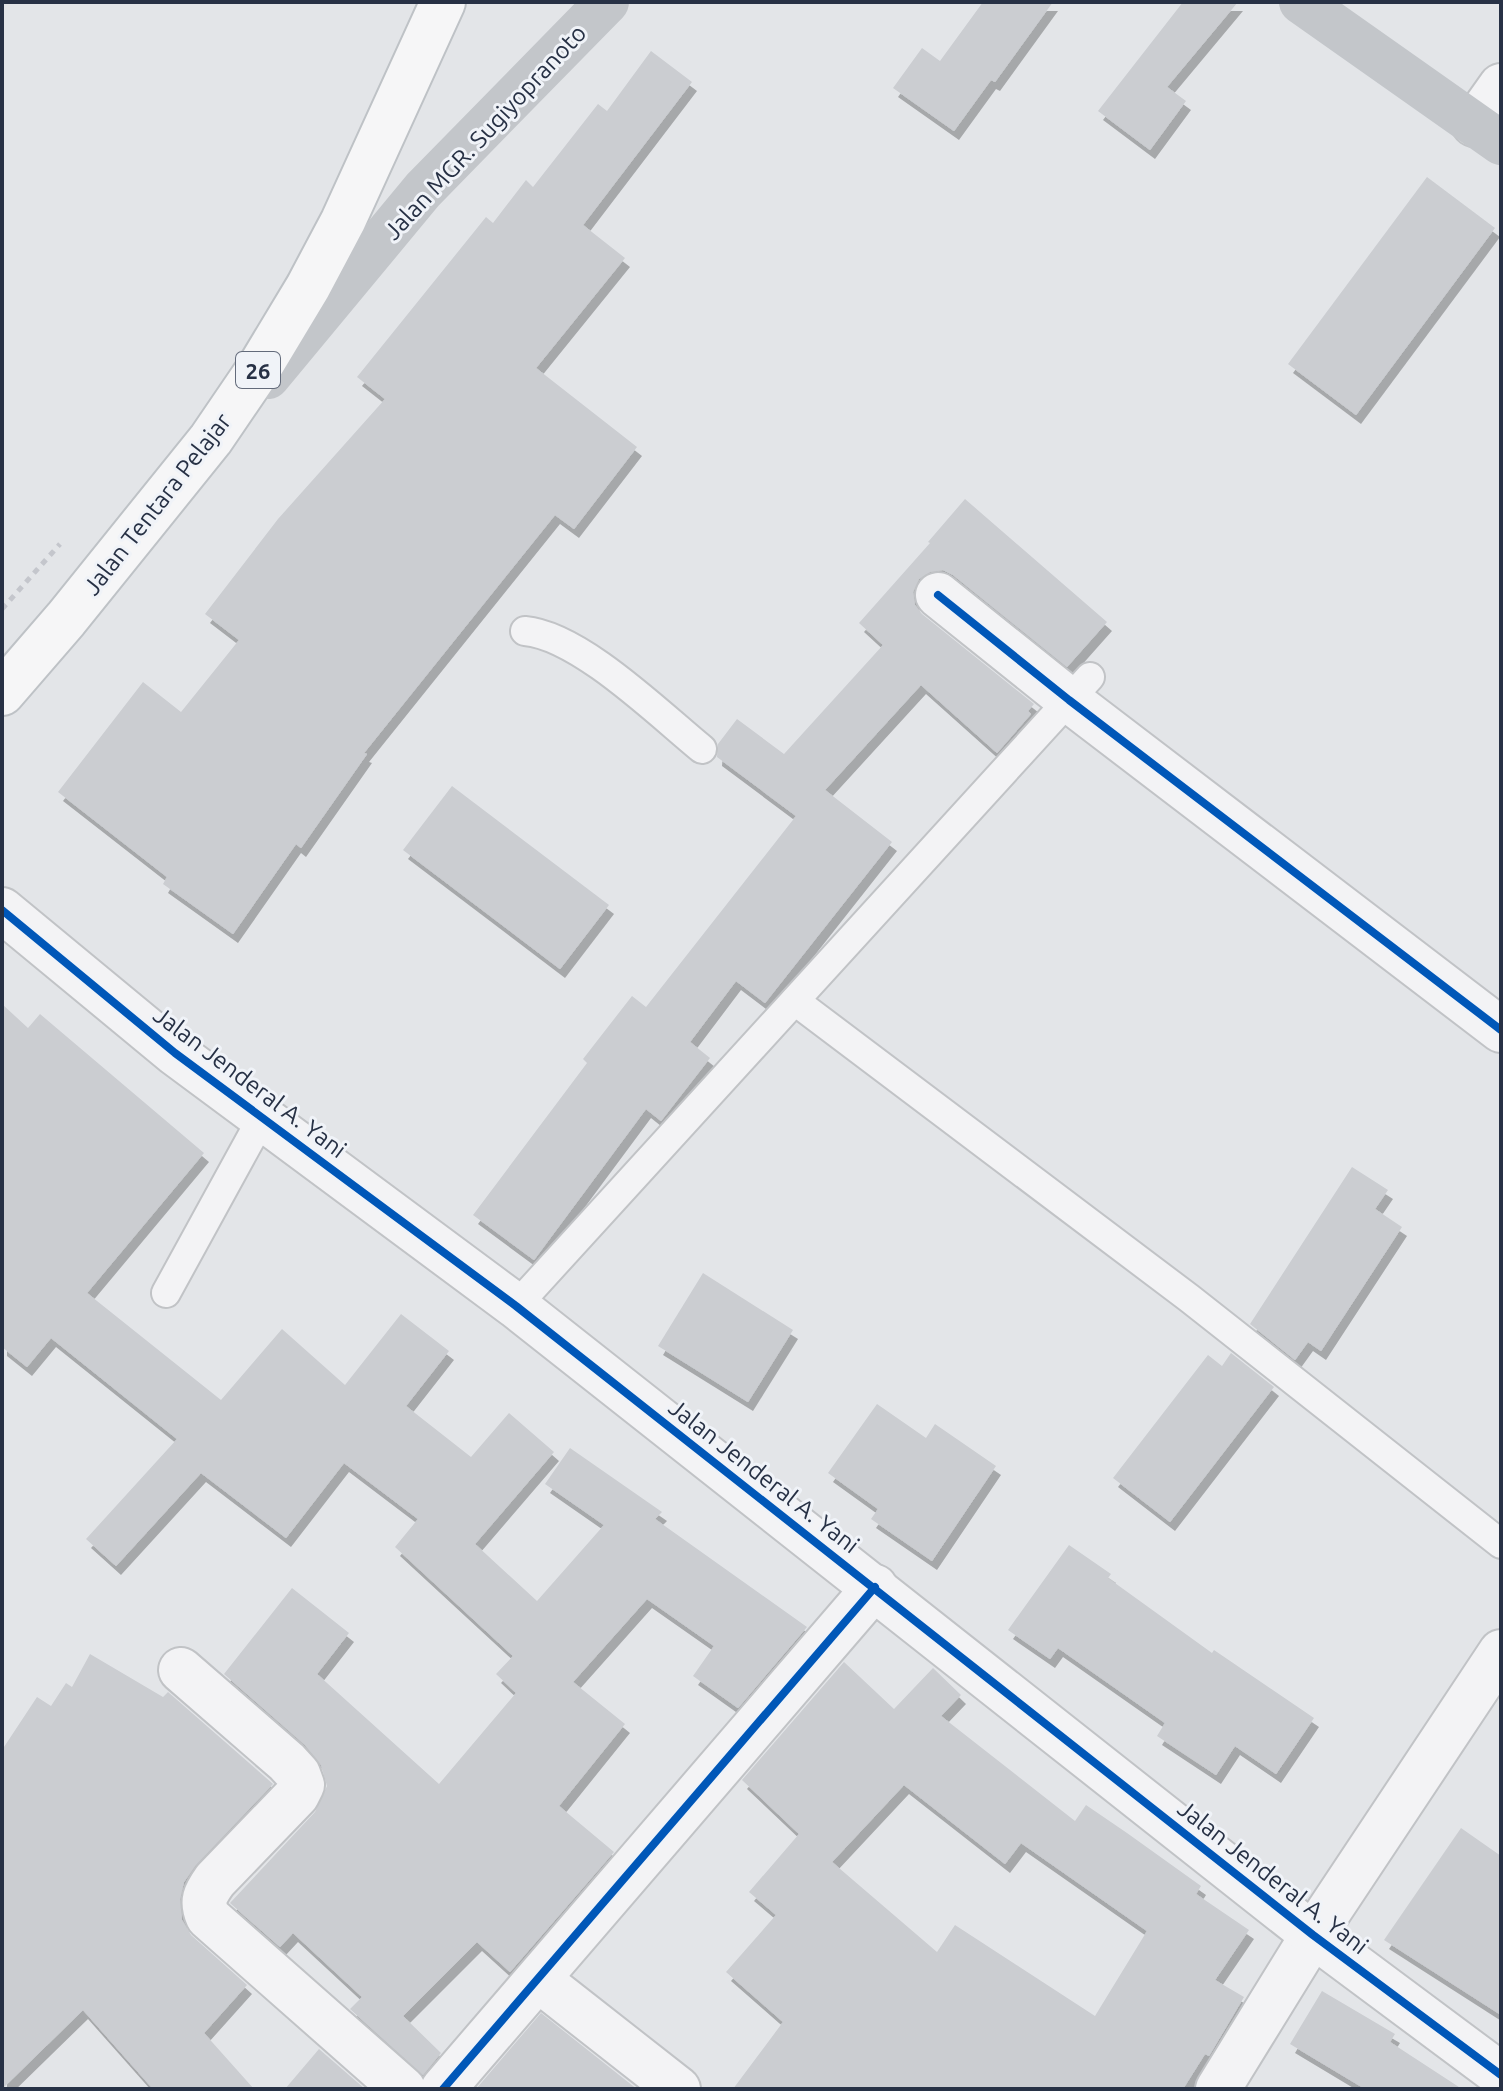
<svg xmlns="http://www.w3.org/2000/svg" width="1503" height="2091" font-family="Ubuntu,sans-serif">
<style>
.building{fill:#cbcdd1;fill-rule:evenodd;filter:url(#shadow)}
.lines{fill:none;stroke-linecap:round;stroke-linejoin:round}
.service-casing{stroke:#c1c3c6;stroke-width:32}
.minor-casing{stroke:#c1c3c6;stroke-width:48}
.tertiary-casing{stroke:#c1c3c6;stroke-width:48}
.primary-casing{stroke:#bec2c6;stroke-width:48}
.path{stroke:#c4c6cc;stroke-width:5;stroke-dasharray:6 6;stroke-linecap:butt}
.service{stroke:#f3f3f5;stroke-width:28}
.minor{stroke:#f3f3f5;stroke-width:44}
.tertiary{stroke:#f3f3f5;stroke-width:44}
.secondary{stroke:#c3c6ca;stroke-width:44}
.primary{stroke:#f6f6f7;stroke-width:44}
.cycleway-casing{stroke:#f0f3f8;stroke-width:13}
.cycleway{stroke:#0057b8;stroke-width:8}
.labels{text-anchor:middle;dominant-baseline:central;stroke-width:6;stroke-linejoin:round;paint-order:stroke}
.shield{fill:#f0f3f8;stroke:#636b7b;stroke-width:2}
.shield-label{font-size:22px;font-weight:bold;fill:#273145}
.street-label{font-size:24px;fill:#273145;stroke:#f0f3f8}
</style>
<defs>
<filter id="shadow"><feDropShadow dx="5" dy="9" stdDeviation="0" flood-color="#0004"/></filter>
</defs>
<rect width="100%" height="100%" fill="#e3e5e8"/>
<g class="building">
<path d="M 983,2 L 1053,2 L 995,82 L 991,80 L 954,131 L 893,88 L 922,48 L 940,61 Z"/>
<path d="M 1183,2 L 1238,2 L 1167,87 L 1186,101 L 1150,150 L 1098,111 Z"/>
<path d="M 651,51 L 692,82 L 583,225 L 625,258 L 536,368 L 637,447 L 574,529 L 555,515 L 364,753 L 367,754 L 301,848 L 296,844 L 233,934 L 163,884 L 167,877 L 58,792 L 143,682 L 181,712 L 239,640 L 205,614 L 278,519 L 385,399 L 357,377 L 486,217 L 493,223 L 526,180 L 533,187 L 598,104 L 607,111 Z"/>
<path d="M 1427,177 L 1495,228 L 1356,415 L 1288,364 Z"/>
<path d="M 965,499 L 1107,622 L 1067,667 L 953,575 L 943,570 L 930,572 L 919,579 L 913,592 L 915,605 L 922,614 L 1034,704 L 1028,711 L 1031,714 L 997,753 L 921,685 L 825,790 L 892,842 L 765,1003 L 736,981 L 690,1042 L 710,1058 L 661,1121 L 646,1109 L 534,1260 L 473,1215 L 587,1063 L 583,1059 L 632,996 L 646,1007 L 796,816 L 717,757 L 718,744 L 737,719 L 784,754 L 883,645 L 859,623 L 930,543 L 928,542 Z"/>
<path d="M 452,786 L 609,905 L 560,969 L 403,850 Z"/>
<path d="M 2,1004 L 28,1028 L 40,1014 L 204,1153 L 87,1293 L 221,1400 L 282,1329 L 345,1385 L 401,1314 L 449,1351 L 406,1406 L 471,1457 L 509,1413 L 554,1452 L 475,1544 L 537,1601 L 604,1525 L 545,1484 L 570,1448 L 662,1512 L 655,1519 L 807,1627 L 738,1708 L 693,1676 L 714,1646 L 647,1599 L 573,1682 L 625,1724 L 559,1806 L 614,1852 L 510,1972 L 477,1942 L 403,2016 L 441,2053 L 423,2075 L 350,2009 L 362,1997 L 293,1933 L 280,1947 L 230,1903 L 315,1812 L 327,1786 L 321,1765 L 305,1745 L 224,1674 L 292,1588 L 349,1633 L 317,1674 L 439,1784 L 516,1693 L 496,1674 L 513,1656 L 395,1547 L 418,1519 L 344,1463 L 286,1538 L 201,1473 L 116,1566 L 86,1539 L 177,1439 L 51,1338 L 27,1367 L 2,1347 Z"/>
<path d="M 1352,1167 L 1388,1190 L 1375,1209 L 1402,1227 L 1321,1351 L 1308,1342 L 1295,1360 L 1250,1324 Z"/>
<path d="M 703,1273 L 793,1330 L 748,1402 L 658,1346 Z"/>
<path d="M 1231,1353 L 1274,1387 L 1170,1522 L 1113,1478 L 1208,1355 L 1222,1366 Z"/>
<path d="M 877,1404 L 926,1438 L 935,1424 L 996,1466 L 932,1561 L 871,1519 L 878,1509 L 828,1473 Z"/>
<path d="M 1069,1545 L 1111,1574 L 1108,1578 L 1212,1653 L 1214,1650 L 1314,1718 L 1276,1774 L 1235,1746 L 1216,1775 L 1157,1736 L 1165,1723 L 1058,1648 L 1050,1659 L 1008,1630 Z"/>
<path d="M 90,1654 L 163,1697 L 168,1692 L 273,1784 L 195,1866 L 184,1882 L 180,1899 L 182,1920 L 191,1935 L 247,1985 L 204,2033 L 254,2089 L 153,2089 L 83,2010 L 2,2089 L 2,1750 L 37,1697 L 51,1706 L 66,1683 L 72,1687 Z"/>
<path d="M 844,1662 L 894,1709 L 933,1668 L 961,1695 L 941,1716 L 1075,1821 L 1086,1805 L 1127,1833 L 1201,1886 L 1196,1894 L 1249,1930 L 1215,1980 L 1244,1997 L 1209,2056 L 1205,2054 L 1183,2089 L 733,2089 L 783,2022 L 726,1972 L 776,1915 L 749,1892 L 799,1834 L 742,1780 ZM 904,1785 L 1005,1864 L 1021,1843 L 1147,1931 L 1095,2016 L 955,1925 L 937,1952 L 832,1862 Z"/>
<path d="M 1461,1828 L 1501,1856 L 1501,2015 L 1384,1940 Z"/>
<path d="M 1322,1991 L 1395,2034 L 1390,2042 L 1462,2089 L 1365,2089 L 1290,2044 Z"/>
<path d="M 541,2013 L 633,2086 L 637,2089 L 476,2089 Z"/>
<path d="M 319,2049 L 365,2089 L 285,2089 Z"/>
</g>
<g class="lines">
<g class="service-casing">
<g id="service">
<path d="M 525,631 C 580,636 659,714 702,749"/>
<path d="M 795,1001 L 1189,1298 L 1501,1544"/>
<path d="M 166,1293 L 262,1118"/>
<path d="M 516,1306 L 1090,677"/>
</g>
</g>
<g class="minor-casing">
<g id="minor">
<path d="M 1474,124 L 1501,86"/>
<path d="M 938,595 L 1069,700 L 1501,1030"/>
<path d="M 181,1670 L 287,1762 L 298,1774 L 302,1785 L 297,1795 L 215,1880 C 205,1894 201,1901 208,1917 L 403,2089"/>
<path d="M 539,1980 L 678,2089"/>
<path d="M 443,2089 L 875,1587"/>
<path d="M 1218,2089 L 1313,1935 L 1501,1652"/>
</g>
</g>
<g class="tertiary-casing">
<path id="tertiary" d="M 2,910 L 175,1053 L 516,1306 L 1313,1935 L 1501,2075"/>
</g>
<g class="primary-casing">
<path id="primary" d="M 2,693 L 66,619 L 211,439 L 258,370 L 308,287 L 343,221 L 443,2"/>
</g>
<path class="path" d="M 2,609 L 60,544"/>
<use href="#service" class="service"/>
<use href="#minor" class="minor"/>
<use href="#tertiary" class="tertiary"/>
<g class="secondary">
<path d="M 1301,2 L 1501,143"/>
<path d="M 268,377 L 423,190 L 607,2"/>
</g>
<use href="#primary" class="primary"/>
<g class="cycleway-casing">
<g id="cycleway">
<path d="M 938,595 L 1069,700 L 1501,1030"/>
<path d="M 2,910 L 175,1053 L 516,1306 L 1313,1935 L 1501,2075"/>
<path d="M 443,2089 L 875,1587"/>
</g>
</g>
<use href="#cycleway" class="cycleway"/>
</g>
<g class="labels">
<rect class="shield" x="236" y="352" width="44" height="36" rx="6"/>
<g class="shield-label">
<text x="258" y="370">26</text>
</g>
<g class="street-label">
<text transform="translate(485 132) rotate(-47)">Jalan MGR. Sugiyopranoto</text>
<text transform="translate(157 504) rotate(-52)">Jalan Tentara Pelajar</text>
<text transform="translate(250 1082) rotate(37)">Jalan Jenderal A. Yani</text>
<text transform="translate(764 1476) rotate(38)">Jalan Jenderal A. Yani</text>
<text transform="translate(1273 1877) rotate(38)">Jalan Jenderal A. Yani</text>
</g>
</g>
<rect width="1503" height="2091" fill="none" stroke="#273145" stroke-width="8"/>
</svg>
